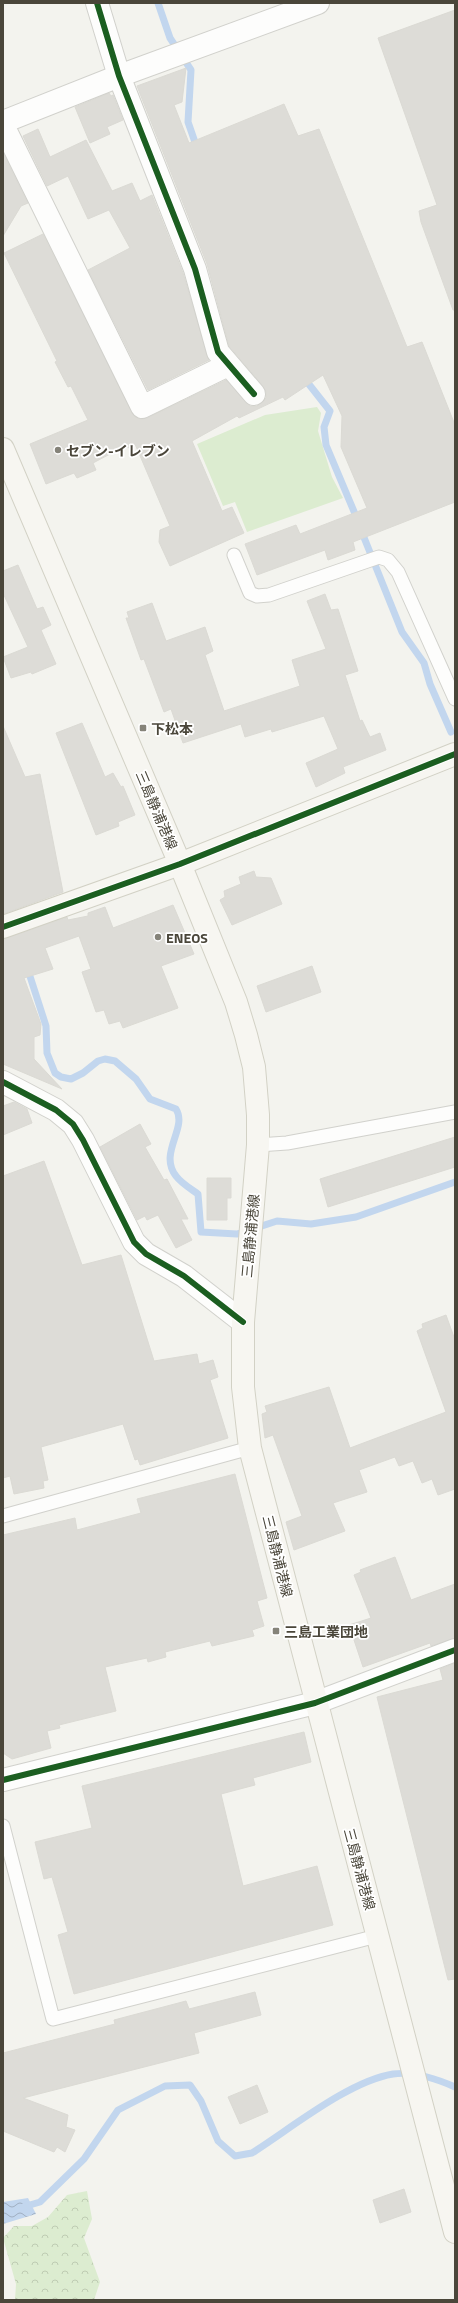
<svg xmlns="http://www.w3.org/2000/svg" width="458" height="2303" font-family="'Titillium Web','Noto Sans JP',sans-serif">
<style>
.green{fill:#dcecd0}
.forest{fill:url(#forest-crowns)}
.water{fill:url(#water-waves)}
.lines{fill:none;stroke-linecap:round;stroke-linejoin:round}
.stream{stroke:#c2d6ee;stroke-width:7}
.building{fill:#dddcd7;stroke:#dbdad4}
.lane-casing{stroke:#d1d1cc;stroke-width:15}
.street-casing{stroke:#d1d1cc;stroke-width:24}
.secondary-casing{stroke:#d2d1c5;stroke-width:24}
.lane{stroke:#fdfdfc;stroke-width:13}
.street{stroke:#fdfdfc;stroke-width:22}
.secondary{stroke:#f7f6f1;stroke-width:22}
.cycleway-casing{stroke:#fff;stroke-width:8}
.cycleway{stroke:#1b5e20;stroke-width:6}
.poi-dot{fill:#858379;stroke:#fff;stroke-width:1.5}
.labels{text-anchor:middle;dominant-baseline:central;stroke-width:3.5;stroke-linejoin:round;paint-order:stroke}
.poi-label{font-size:14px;font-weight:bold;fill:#4a463a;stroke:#fff;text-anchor:start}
.street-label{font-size:14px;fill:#4a463a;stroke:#fff}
</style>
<defs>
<pattern id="forest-crowns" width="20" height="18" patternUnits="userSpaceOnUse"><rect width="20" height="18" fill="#dcecd0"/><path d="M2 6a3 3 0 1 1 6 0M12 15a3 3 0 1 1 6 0" fill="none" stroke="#beccb3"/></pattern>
<pattern id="water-waves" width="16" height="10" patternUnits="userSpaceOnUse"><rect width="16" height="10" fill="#c2d6ee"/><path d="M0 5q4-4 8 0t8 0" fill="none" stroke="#a0afc2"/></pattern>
</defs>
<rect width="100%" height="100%" fill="#f3f3ee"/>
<path class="green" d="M 317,407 L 321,413 L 318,431 L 332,477 L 343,498 L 247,532 L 235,502 L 223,506 L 197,444 L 265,415 Z"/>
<path class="forest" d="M 87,2191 L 92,2219 L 84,2238 L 100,2282 L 94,2300 L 15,2300 L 16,2284 L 3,2238 L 14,2226 L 32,2226 L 48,2217 L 67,2195 Z"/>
<path class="water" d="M 28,2198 L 36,2214 L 3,2224 L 3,2202 Z"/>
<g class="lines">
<g class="stream">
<path d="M 158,3 L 170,38 L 191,70 L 188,122 L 197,148"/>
<path d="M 304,378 L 330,411 L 324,427 L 326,445 L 358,521"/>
<path d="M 361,530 L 402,632 L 424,663 L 430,684 L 451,732"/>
<path d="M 27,967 L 46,1026 L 47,1053 L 55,1073 L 61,1077 L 71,1079 L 83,1073 L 98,1061 L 105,1059 L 115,1061 L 136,1079 L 150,1099 L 176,1109 C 188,1128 158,1153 176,1176 C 181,1183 191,1189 198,1194 L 201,1232 L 237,1234 L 277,1221 L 311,1224 L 356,1217 L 455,1182"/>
<path d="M 23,2207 L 40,2202 L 84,2159 L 118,2110 L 165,2086 L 190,2085 L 201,2101 L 218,2141 L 235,2156 L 252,2153 C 290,2129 349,2081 393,2074 C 414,2071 437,2079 455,2087"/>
</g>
</g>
<g class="building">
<path d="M 455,10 L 455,310 L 453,310 L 421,222 L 419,211 L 437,205 L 378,38 Z"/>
<path d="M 186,68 L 182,102 L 174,105 L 189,143 L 284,104 L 298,136 L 319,129 L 407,347 L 422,342 L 455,425 L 455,502 L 353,542 L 355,550 L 328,560 L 325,550 L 257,575 L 245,544 L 296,525 L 300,534 L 367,508 L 341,447 L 342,416 L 323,375 L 285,400 L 283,397 L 239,418 L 237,416 L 192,441 L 222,511 L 232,507 L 244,533 L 170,566 L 159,542 L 160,530 L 170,526 L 135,444 L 128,448 L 127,445 L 93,463 L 96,470 L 77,478 L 74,473 L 46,484 L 30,444 L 88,420 L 71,386 L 68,387 L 55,362 L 57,361 L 4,253 L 43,234 L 135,417 L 141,419 L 147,418 L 226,380 L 250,406 L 257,406 L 266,398 L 266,392 L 263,386 L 229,346 L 207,264 L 137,86 Z"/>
<path d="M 109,93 L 111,96 L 113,95 L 123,120 L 107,127 L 110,134 L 90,143 L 75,107 Z"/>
<path d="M 38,129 L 50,157 L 86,140 L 112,191 L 132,183 L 140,201 L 152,195 L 183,273 L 209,360 L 148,390 L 88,270 L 130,248 L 109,210 L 88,219 L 68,176 L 47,186 L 23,136 Z"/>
<path d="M 3,153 L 28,203 L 21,206 L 3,236 Z"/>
<path d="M 18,565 L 37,609 L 43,607 L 51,625 L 41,630 L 56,664 L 32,674 L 31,672 L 11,678 L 3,657 L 28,647 L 3,593 L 3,571 Z"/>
<path d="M 325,594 L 331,610 L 338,609 L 358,671 L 345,675 L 360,721 L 362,720 L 370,737 L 380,733 L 386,750 L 343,767 L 345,773 L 316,787 L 306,763 L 338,749 L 324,716 L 272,732 L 271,729 L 245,737 L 241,724 L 183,743 L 171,709 L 164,712 L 144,659 L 141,660 L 126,618 L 129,618 L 127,612 L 152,603 L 166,641 L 205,627 L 213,651 L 205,655 L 224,711 L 300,686 L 292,660 L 326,649 L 307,601 Z"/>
<path d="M 82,723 L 105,777 L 113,773 L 121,787 L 123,786 L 135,815 L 118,822 L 119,826 L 96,835 L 56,733 Z"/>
<path d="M 3,726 L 25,777 L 40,774 L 63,892 L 3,914 Z"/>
<path d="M 254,871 L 256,877 L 271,878 L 282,904 L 232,925 L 220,900 L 225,897 L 224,891 L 241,884 L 239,877 Z"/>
<path d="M 173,905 L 194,954 L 161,966 L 178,1008 L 123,1028 L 120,1021 L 109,1024 L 104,1010 L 96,1012 L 82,972 L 91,969 L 79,936 L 45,948 L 53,969 L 24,978 L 41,1024 L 40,1035 L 34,1037 L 34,1059 L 62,1089 L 3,1064 L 3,939 L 67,917 L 68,920 L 88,916 L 88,913 L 105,907 L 113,928 Z"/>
<path d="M 312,966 L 321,992 L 266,1012 L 257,986 Z"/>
<path d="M 14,1102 L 27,1109 L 32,1123 L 3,1135 L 3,1106 Z"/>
<path d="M 140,1124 L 151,1144 L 145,1147 L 164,1180 L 167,1179 L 188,1219 L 181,1219 L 192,1240 L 176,1248 L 158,1215 L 147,1220 L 145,1216 L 137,1220 L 100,1147 Z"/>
<path d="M 455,1137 L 455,1167 L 328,1207 L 320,1179 Z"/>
<path d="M 44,1161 L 82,1265 L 121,1255 L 154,1361 L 197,1354 L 199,1364 L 213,1360 L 218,1377 L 210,1380 L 228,1438 L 140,1465 L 138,1459 L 135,1460 L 123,1424 L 41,1447 L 48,1480 L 43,1481 L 44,1488 L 14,1494 L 10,1476 L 3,1478 L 3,1176 Z"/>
<path d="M 207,1178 L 231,1178 L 231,1198 L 227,1198 L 227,1220 L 207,1220 Z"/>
<path d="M 446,1315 L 455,1340 L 455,1489 L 438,1495 L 432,1479 L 422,1483 L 413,1461 L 399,1466 L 395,1457 L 359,1470 L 367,1492 L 333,1503 L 345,1531 L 294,1550 L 286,1522 L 302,1516 L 273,1435 L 265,1438 L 262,1414 L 267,1412 L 265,1406 L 329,1387 L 350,1448 L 446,1412 L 417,1331 L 423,1328 L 422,1324 Z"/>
<path d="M 235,1474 L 267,1598 L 257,1601 L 264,1626 L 252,1630 L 254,1636 L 212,1646 L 210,1641 L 165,1652 L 166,1657 L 148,1662 L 147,1658 L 105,1667 L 116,1711 L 59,1725 L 60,1728 L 47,1731 L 51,1748 L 12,1759 L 3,1753 L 3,1535 L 75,1518 L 77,1530 L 141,1513 L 137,1499 Z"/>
<path d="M 395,1557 L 411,1600 L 455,1584 L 455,1638 L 431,1646 L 430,1643 L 363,1667 L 349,1625 L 371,1618 L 354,1575 L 361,1572 L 360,1570 Z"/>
<path d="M 455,1663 L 455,1979 L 448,1980 L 377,1697 L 443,1680 L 440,1669 Z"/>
<path d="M 304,1732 L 311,1762 L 253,1778 L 255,1785 L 221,1794 L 243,1886 L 317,1866 L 333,1925 L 74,1994 L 58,1935 L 68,1932 L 52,1877 L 44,1879 L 35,1842 L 92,1828 L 82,1786 Z"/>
<path d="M 255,1992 L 261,2015 L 194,2033 L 199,2053 L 23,2098 L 68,2115 L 66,2127 L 75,2130 L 65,2152 L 57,2147 L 54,2152 L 3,2131 L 3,2053 L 115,2024 L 114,2020 L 186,2001 L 189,2009 Z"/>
<path d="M 257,2085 L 268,2112 L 240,2124 L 228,2097 Z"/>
<path d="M 404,2189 L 411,2212 L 380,2223 L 373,2200 Z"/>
</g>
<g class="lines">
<g class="lane-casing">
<g id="lane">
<path d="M 234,555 L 250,593 L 257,596 L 269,595 L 379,557 L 388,560 L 398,572 L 455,699"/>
<path d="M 258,1145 L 287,1143 L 455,1112"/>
<path d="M 3,1516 L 250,1448"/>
<path d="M 3,1826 L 53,2019 L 377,1936"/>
</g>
</g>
<g class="street-casing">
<g id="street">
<path d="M 97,3 L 119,76 L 195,269 L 218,352 L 254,394"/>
<path d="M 3,122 L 119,76 L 318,3"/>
<path d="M 3,125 L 142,407 L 228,365"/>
<path d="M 3,1082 L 56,1110 L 73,1124 L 83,1140 L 134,1242 L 146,1254 L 184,1276 L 243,1322"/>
<path d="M 3,1780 L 315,1703 L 455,1650"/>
</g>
</g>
<g class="secondary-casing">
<g id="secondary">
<path d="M 3,449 L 180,864 L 236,1002 L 246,1035 L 254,1067 L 258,1115 L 258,1145 L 243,1322 L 243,1387 L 250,1448 L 455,2232"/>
<path d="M 3,927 L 180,864 L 455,754"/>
</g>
</g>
<use href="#lane" class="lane"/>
<use href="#street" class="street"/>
<use href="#secondary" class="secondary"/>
<g class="cycleway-casing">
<g id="cycleway">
<path d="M 97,3 L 119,76 L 195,269 L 218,352 L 254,394"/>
<path d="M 3,927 L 180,864 L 455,754"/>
<path d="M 3,1082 L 56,1110 L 73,1124 L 83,1140 L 134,1242 L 146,1254 L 184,1276 L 243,1322"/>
<path d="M 3,1780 L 315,1703 L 455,1650"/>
</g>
</g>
<use href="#cycleway" class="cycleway"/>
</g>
<g class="poi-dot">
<circle cx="58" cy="450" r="4"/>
<rect x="139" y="724" width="8" height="8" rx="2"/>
<circle cx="158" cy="937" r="4"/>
<rect x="272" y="1627" width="8" height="8" rx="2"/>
</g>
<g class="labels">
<g class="poi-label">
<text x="66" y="450">セブン-イレブン</text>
<text x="151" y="728">下松本</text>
<text x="166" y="937">ENEOS</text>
<text x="284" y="1631">三島工業団地</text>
</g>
<g class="street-label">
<text transform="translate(157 810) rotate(67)">三島静浦港線</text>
<text transform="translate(250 1236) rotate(-85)">三島静浦港線</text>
<text transform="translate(278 1556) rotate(76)">三島静浦港線</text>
<text transform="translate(360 1869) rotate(75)">三島静浦港線</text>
</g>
</g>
<rect width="458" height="2303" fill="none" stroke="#4a463a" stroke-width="8"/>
</svg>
